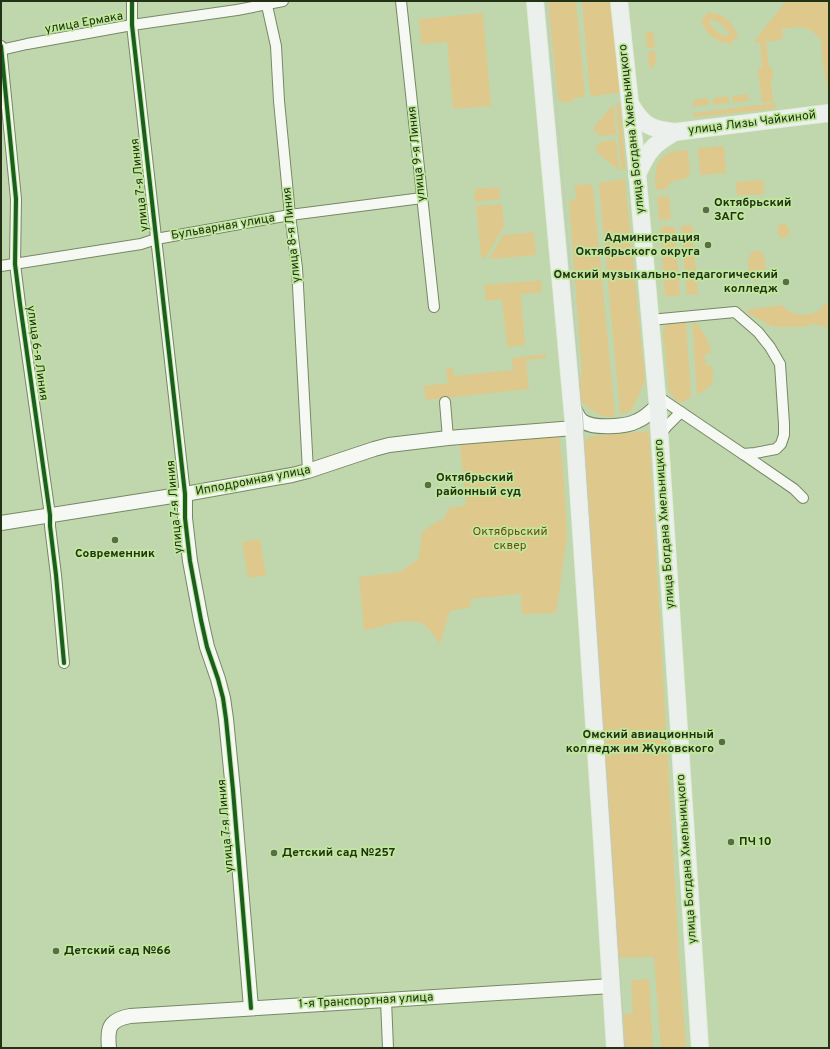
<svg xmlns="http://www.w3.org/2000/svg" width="830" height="1049" font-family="Overpass,sans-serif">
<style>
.green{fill:#dec88c;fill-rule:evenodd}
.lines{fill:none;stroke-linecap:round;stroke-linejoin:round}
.street-casing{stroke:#768866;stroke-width:12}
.secondary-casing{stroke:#768866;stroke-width:16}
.primary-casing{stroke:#e3eddb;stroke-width:18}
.street{stroke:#f6f9f3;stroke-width:10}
.secondary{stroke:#f6f9f3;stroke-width:14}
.primary{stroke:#ebf0ed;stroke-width:16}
.tram{stroke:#c4cabe;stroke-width:1}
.cycleway-casing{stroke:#bfe89d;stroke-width:6}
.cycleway{stroke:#1b5e20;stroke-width:4}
.poi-dot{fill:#5a6c4a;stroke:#bfe89d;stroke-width:1.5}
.labels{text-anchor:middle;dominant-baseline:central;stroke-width:3.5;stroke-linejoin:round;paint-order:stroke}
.street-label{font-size:12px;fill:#233214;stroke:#bfe89d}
.poi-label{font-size:12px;font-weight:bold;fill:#233214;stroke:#bfe89d;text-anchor:start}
.park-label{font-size:12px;fill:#734b0f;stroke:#bfe89d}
</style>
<rect width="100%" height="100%" fill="#c0d7ae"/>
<g class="green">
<path d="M 548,1 L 576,1 L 585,92 L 584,97 L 573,98 L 574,101 C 569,104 563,103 558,100 Z"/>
<path d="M 582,1 L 610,1 L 620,91 L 617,93 L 593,96 L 590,94 Z"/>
<path d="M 786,1 L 829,1 L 829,86 L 827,87 L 822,55 L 822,44 L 820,39 L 812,31 L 805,28 L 798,27 L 782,29 L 783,39 L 766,42 L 769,67 L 772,67 L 773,79 L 771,80 L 773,102 L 762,103 L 758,68 L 762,67 L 760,42 L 755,43 L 755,40 Z"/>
<path d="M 708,12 C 726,15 729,19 738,35 L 731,44 C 714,41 708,36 701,21 ZM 711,20 C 720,21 725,26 729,34 L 728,36 C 720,35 713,29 709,22 Z"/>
<path d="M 483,13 L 491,106 L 453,109 L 447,42 L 421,44 L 419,19 Z"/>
<path d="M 653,31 L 655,48 L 647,48 L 646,32 Z"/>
<path d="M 648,51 L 655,51 L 656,63 L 652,68 L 649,68 Z"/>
<path d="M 748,94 L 749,101 L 733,103 L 732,96 Z"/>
<path d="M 728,96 L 729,103 L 713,105 L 713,98 Z"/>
<path d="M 708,98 L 709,105 L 693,107 L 693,104 L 696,99 Z"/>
<path d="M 616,103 L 620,103 L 626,169 L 621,170 Z"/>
<path d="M 776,103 L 776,107 L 774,109 L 693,117 L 693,113 Z"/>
<path d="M 614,106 L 616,135 L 599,136 L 599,133 L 595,133 L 594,127 L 611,107 Z"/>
<path d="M 616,140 L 619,169 L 617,169 L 597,152 L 596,146 L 600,145 L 600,142 Z"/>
<path d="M 724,146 L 726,173 L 700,175 L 698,148 Z"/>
<path d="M 688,150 L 690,174 C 684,185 669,175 668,189 L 656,190 C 654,175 654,158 672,152 C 676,150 683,151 688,150 Z"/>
<path d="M 625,179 L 645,380 L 635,404 L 631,410 L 622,415 L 620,412 L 599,185 L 602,182 Z"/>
<path d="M 763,180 L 764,194 L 737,196 L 736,182 Z"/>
<path d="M 590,184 L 593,187 L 615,414 L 614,417 C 599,418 590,409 579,400 L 578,383 L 582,374 L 569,200 L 576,199 L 575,185 Z"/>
<path d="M 499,187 L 500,197 L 499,199 L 475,202 L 474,189 Z"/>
<path d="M 669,196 L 671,219 L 659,220 L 657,197 Z"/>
<path d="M 502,204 L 504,226 L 488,254 L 483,259 L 481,256 L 476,206 Z"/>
<path d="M 783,223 L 787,225 L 790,233 L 785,238 L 781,238 C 777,234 778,232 778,226 Z"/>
<path d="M 692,225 L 698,294 L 687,295 L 681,226 Z"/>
<path d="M 675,226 L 680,295 L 665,297 L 660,227 Z"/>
<path d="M 534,232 L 536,255 L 489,259 L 503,235 Z"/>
<path d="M 759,250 L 764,255 C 766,267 769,277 756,282 C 750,279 746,265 749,258 C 749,256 751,254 752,252 Z"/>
<path d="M 541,280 L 542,292 L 521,294 L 525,345 L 507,347 L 502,299 L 486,301 L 484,285 Z"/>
<path d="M 825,303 L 829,303 L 829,328 L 815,324 L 802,327 L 775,327 L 767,324 L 748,313 L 746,310 L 780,305 C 785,306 786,310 791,312 C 799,317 814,315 822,308 C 823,306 824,304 825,303 Z"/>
<path d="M 692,321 C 702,326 710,343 711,353 L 705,354 L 706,366 L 712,365 C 714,385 714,385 697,395 Z"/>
<path d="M 686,322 L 691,397 L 682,403 C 676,401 673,398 669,392 L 663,331 L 667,324 L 671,323 Z"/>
<path d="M 545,354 L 546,358 L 526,360 L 529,389 L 426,400 L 424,386 L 448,383 L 446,368 L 452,367 L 454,376 L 513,370 L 512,358 Z"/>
<path d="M 649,431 L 679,955 L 686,1048 L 661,1048 L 654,957 L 616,958 L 581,443 L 591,436 Z"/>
<path d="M 559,435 L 563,469 L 567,536 L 556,613 L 522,614 L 521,594 L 470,599 L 471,607 L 450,611 L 440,644 C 435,637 429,627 421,623 C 404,617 381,627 364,631 L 359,577 L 400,572 L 419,558 L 422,532 L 438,521 L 444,519 L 449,508 L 466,505 L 460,444 Z"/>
<path d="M 260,539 L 266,575 L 248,578 L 242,542 Z"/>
<path d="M 649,979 L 653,1048 L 624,1048 L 623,1014 L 633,1013 L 631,980 Z"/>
</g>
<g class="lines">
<g class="street-casing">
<g id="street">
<path d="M 132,1 L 132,25 L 185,494"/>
<path d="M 266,1 L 276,46 L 279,101 L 290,215 L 297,268 L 308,471"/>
<path d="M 401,1 L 434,307"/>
<path d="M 1,46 L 16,199 L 15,264 L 20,304 L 50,515 L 50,526 L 56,575 L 64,663"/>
<path d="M 1,50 L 27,44 L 132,25 L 237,10 L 283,1"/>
<path d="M 1,266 L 141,244 L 156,239 L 290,215 L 422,198"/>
<path d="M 650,320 L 735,312 L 758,332 L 770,347 L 780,364 L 784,424 L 784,435 L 781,444 L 776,449 L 755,453 L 743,454 L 657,396"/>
<path d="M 445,402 L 448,438"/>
<path d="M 659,436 L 667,426 L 681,412"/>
<path d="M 743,454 L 794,489 L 803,498"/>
<path d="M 386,1000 L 388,1048"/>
</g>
</g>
<g class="secondary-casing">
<g id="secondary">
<path d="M 572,405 C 575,410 578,418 582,421 C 593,429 626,427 637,421 C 645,418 651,412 657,406"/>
<path d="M 185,494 L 185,518 L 190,561 L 201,620 L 207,647 L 218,679 L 223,698 L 226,719 L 233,790 L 251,1008"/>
<path d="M 1,523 L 185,494 L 292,475 L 308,471 L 374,449 L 389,445 L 448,438 L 574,428"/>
<path d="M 109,1048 C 107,1028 109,1020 130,1016 L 611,986"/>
</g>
</g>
<g class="primary-casing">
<g id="primary">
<path d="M 535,1 L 574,428 L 601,826 L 615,1048"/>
<path d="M 619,1 L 636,159 L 657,396 L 700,1048"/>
<path d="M 631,105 C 643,126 651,129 675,132 L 829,113"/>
<path d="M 637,175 C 648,151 652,145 675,132"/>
</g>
</g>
<use href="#street" class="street"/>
<use href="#secondary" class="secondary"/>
<use href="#primary" class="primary"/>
<path class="tram" d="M 546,1 L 560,145 L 583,422 L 625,1048"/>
<g class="cycleway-casing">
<g id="cycleway">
<path d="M 132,1 L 132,25 L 185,494 L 185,518 L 190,561 L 201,620 L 207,647 L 218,679 L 223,698 L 226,719 L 233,790 L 251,1008"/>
<path d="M 1,46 L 16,199 L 15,264 L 20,304 L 50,515 L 50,526 L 56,575 L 64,663"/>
</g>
</g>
<use href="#cycleway" class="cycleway"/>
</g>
<g class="poi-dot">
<circle cx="706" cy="210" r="4"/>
<circle cx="708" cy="245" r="4"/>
<circle cx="786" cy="282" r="4"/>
<circle cx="428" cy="485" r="4"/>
<circle cx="115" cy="540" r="4"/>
<circle cx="722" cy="742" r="4"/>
<circle cx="731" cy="842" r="4"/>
<circle cx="274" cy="853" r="4"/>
<circle cx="56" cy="951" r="4"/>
</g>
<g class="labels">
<g class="street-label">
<text transform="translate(84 23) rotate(-10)">улица Ермака</text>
<text transform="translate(752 123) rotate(-7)">улица Лизы Чайкиной</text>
<text transform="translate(632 129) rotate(-96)">улица Богдана Хмельницкого</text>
<text transform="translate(417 154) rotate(-96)">улица 9-я Линия</text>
<text transform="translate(140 185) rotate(-96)">улица 7-я Линия</text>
<text transform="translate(223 227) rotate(-10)">Бульварная улица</text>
<text transform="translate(292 235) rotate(-96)">улица 8-я Линия</text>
<text transform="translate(37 353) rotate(82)">улица 6-я Линия</text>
<text transform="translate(253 481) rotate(-11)">Ипподромная улица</text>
<text transform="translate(175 507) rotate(-95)">улица 7-я Линия</text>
<text transform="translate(665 524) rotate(-94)">улица Богдана Хмельницкого</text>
<text transform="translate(226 826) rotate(-95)">улица 7-я Линия</text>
<text transform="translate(687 859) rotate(-94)">улица Богдана Хмельницкого</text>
<text transform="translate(366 1001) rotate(-3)">1-я Транспортная улица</text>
</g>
<g class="poi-label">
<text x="714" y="203">Октябрьский<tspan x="714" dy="14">ЗАГС</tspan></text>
<text x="700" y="238" text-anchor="end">Администрация<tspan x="700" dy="14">Октябрьского округа</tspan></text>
<text x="778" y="275" text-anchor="end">Омский музыкально-педагогический<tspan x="778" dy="14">колледж</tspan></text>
<text x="436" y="478">Октябрьский<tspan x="436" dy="14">районный суд</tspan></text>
<text x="115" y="554" text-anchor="middle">Современник</text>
<text x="714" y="735" text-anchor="end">Омский авиационный<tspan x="714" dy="14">колледж им Жуковского</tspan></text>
<text x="739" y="842">ПЧ 10</text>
<text x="282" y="853">Детский сад №257</text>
<text x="64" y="951">Детский сад №66</text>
</g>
<g class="park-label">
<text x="510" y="532">Октябрьский<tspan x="510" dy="14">сквер</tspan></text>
</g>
</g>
<rect width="830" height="1049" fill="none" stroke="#233214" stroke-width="4"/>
</svg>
